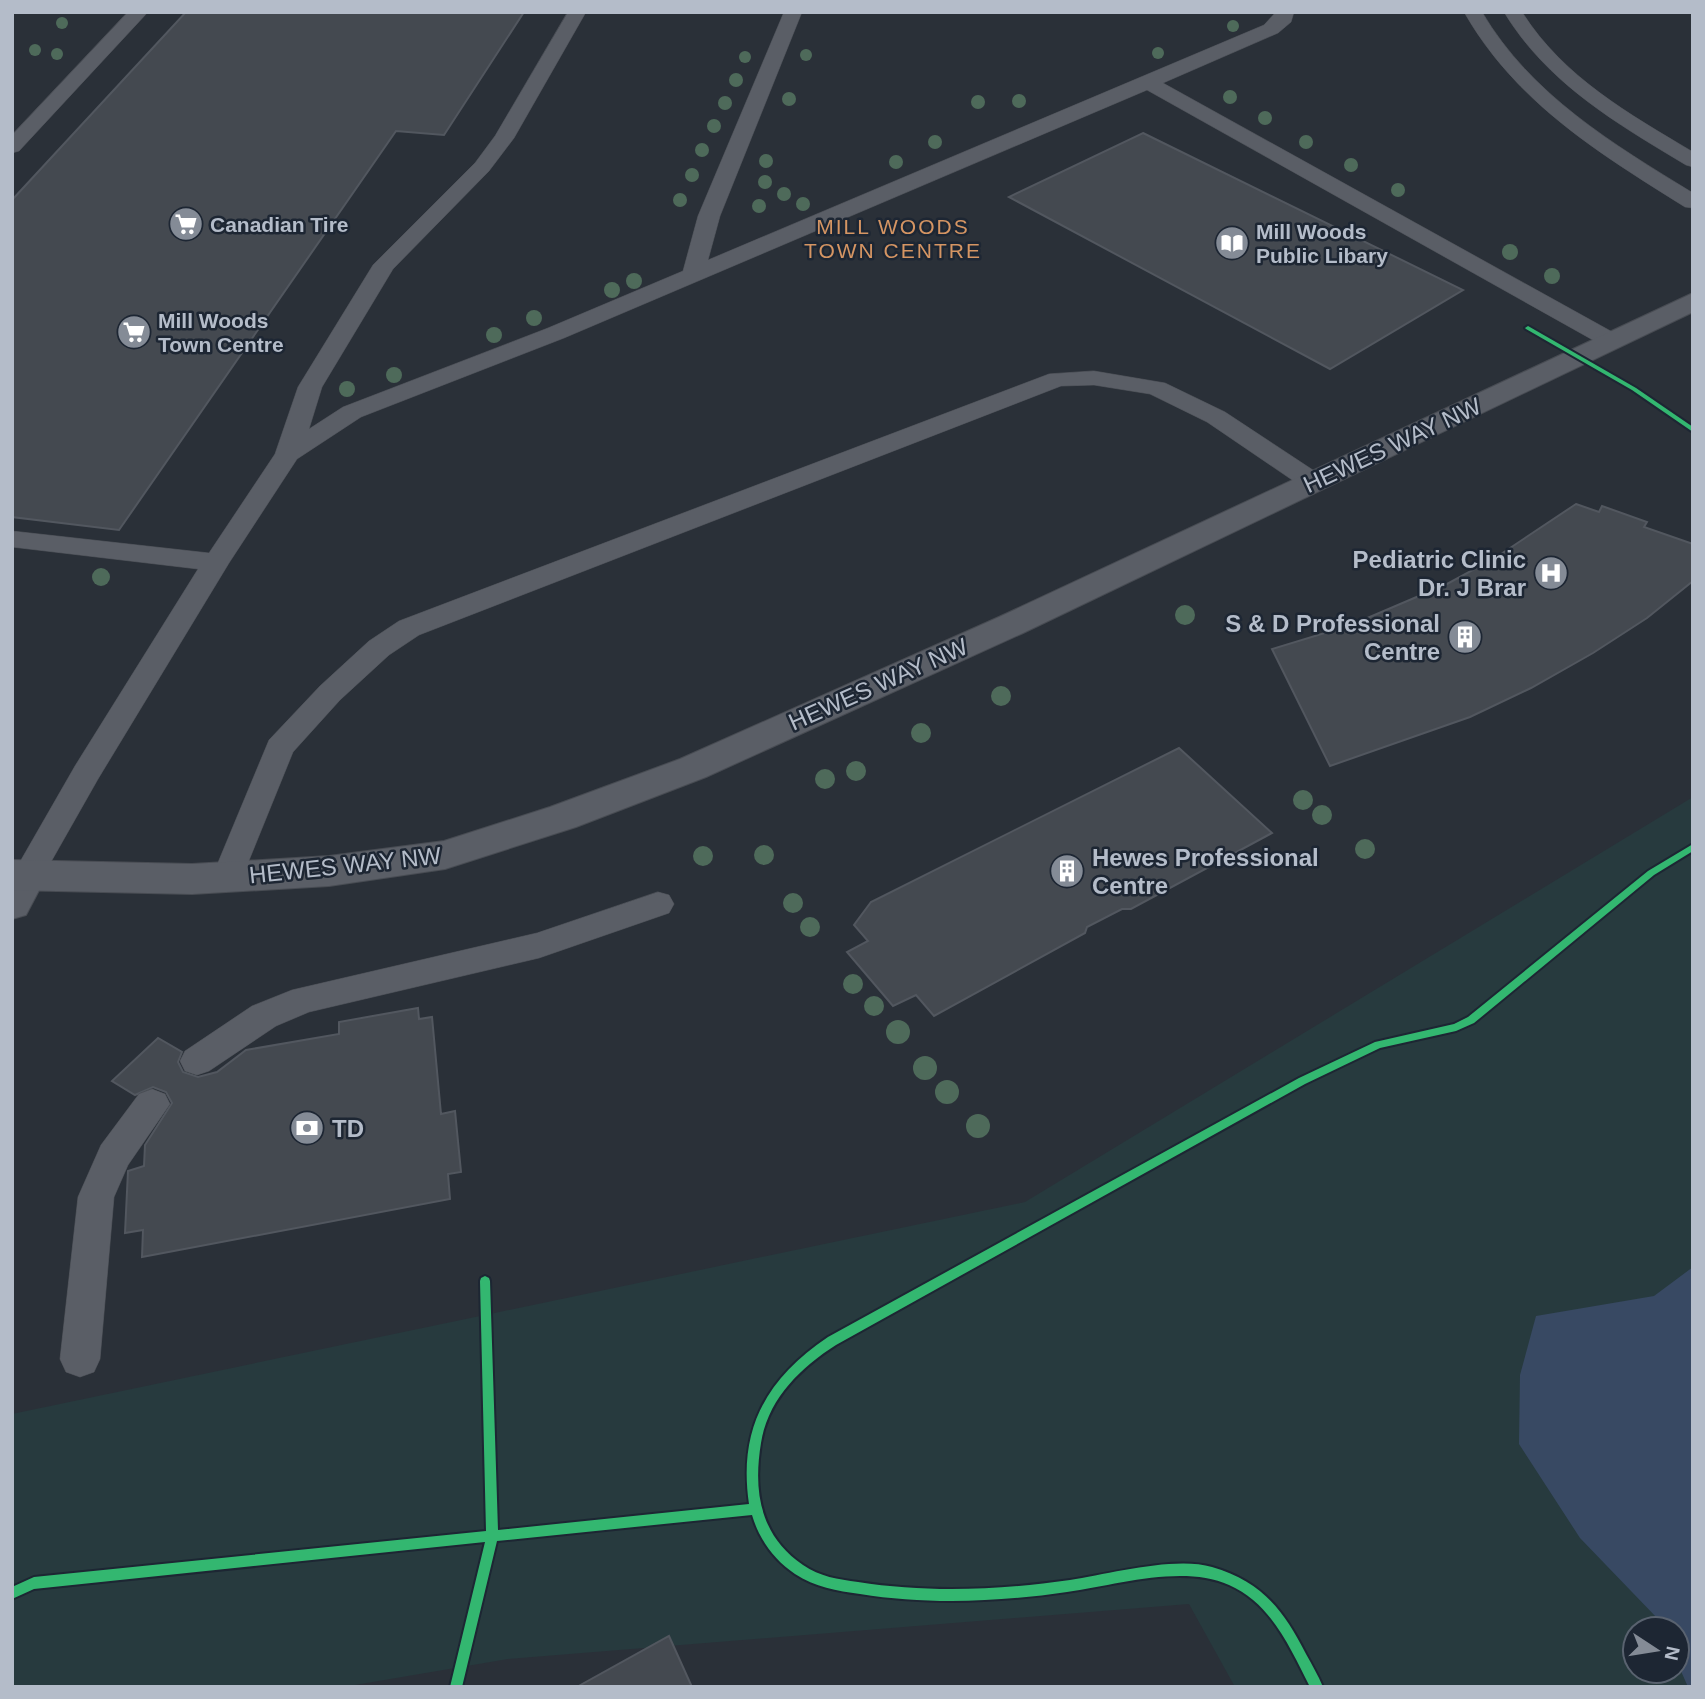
<svg xmlns="http://www.w3.org/2000/svg" width="1705" height="1699" font-family="Helvetica,sans-serif">
<style>
.green{fill:#273a3e;fill-rule:evenodd}
.water{fill:#384963}
.building{fill:#444950;stroke:#52575f;stroke-width:2}
.lines{fill:none;stroke-linecap:round;stroke-linejoin:round}
.service-casing{stroke:#484c53;stroke-width:1}
.minor-casing{stroke:#484c53;stroke-width:2}
.tertiary-casing{stroke:#484c53;stroke-width:2}
.service{fill:#5a5e66;fill-rule:evenodd}
.minor{fill:#5a5e66;fill-rule:evenodd}
.tertiary{fill:#5a5e66;fill-rule:evenodd}
.cycleway-casing{stroke:#1d2633;stroke-width:4}
.cycleway{fill:#33b770;fill-rule:evenodd}
.tree{fill:#4e6a5a}
.labels{text-anchor:middle;dominant-baseline:central;stroke-width:5;stroke-linejoin:round;paint-order:stroke}
.far-poi-label{font-size:21px;font-weight:bold;fill:#b4bcc9;stroke:#1d2633;text-anchor:start}
.far-neighbourhood-label{font-size:21px;letter-spacing:2px;fill:#d59563;stroke:#1d2633}
.street-label{font-size:24px;fill:#b4bcc9;stroke:#1d2633}
.poi-label{font-size:24px;font-weight:bold;fill:#b4bcc9;stroke:#1d2633;text-anchor:end}
</style>
<rect width="100%" height="100%" fill="#2a3038"/>
<path class="green" d="M 1693,797 L 1693,1687 L 1235,1687 L 1189,1604 L 508,1659 L 343,1687 L 12,1687 L 12,1414 L 1025,1202 ZM 1635,1629 L 1677,1629 L 1677,1671 L 1635,1671 Z"/>
<path class="water" d="M 1693,1267 L 1693,1687 L 1688,1687 L 1677,1662 L 1677,1629 L 1662,1629 L 1658,1619 L 1580,1538 L 1519,1444 L 1520,1375 L 1536,1316 L 1654,1296 Z"/>
<g class="building">
<path d="M 186,12 L 524,12 L 444,135 L 396,131 L 119,530 L 12,517 L 12,200 Z"/>
<path d="M 1143,133 L 1463,290 L 1330,369 L 1009,197 Z"/>
<path d="M 1576,504 L 1599,512 L 1602,506 L 1647,522 L 1644,527 L 1693,544 L 1693,581 L 1647,618 L 1593,653 L 1531,688 L 1470,717 L 1330,766 L 1272,649 L 1351,625 L 1447,584 L 1495,558 Z"/>
<path d="M 1179,748 L 1272,833 L 1131,909 L 1122,909 L 1087,927 L 1085,933 L 934,1016 L 916,995 L 893,1006 L 847,952 L 868,941 L 854,925 L 871,902 Z"/>
<path d="M 418,1008 L 419,1019 L 432,1017 L 441,1114 L 455,1111 L 461,1172 L 448,1174 L 450,1199 L 142,1257 L 143,1230 L 125,1233 L 128,1171 L 144,1166 L 145,1145 L 172,1103 L 166,1092 L 153,1087 L 135,1095 L 112,1081 L 158,1038 L 182,1052 L 178,1062 L 183,1072 L 198,1077 L 217,1072 L 246,1050 L 339,1034 L 339,1022 Z"/>
<path d="M 669,1636 L 692,1687 L 577,1687 Z"/>
</g>
<g class="lines">
<g class="service-casing">
<g id="service">
<path d="M 128,12 L 148,12 L 19,151 L 12,153 L 12,135 Z"/>
<path d="M 568,12 L 586,12 L 514,138 L 489,171 L 393,269 L 322,387 L 309,429 L 343,407 L 548,328 L 683,271 L 698,216 L 784,12 L 802,12 L 720,216 L 708,260 L 1264,25 L 1276,12 L 1294,12 L 1291,22 L 1278,33 L 1163,83 L 1616,334 L 1620,339 L 1616,344 L 1600,344 L 1147,90 L 564,338 L 361,417 L 297,459 L 229,563 L 98,779 L 39,883 L 28,887 L 17,883 L 12,875 L 17,867 L 75,766 L 198,569 L 12,547 L 12,531 L 209,553 L 275,454 L 298,387 L 373,265 L 475,163 L 495,136 Z"/>
<path d="M 1464,12 L 1482,12 C 1531,95 1613,144 1693,193 L 1693,208 L 1685,207 C 1599,153 1516,103 1464,12 Z"/>
<path d="M 1504,12 L 1522,12 C 1563,77 1629,114 1693,152 L 1693,167 L 1686,165 C 1616,123 1547,83 1504,12 Z"/>
<path d="M 1094,371 L 1165,383 L 1225,412 L 1322,476 L 1326,482 L 1322,488 L 1313,490 L 1304,488 L 1207,422 L 1150,394 L 1094,385 L 1061,386 L 419,635 L 389,655 L 340,700 L 293,752 L 239,885 L 228,889 L 217,885 L 212,877 L 269,740 L 320,686 L 369,641 L 399,621 L 1049,374 Z"/>
<path d="M 658,892 L 669,895 L 674,904 L 669,913 L 539,958 L 309,1012 L 276,1026 L 209,1071 L 197,1075 L 185,1071 L 180,1061 L 185,1051 L 252,1006 L 292,990 L 537,933 Z"/>
<path d="M 152,1089 L 165,1094 L 170,1104 L 128,1165 L 114,1197 L 100,1359 L 94,1372 L 80,1377 L 66,1372 L 60,1359 L 78,1197 L 101,1145 L 139,1094 Z"/>
</g>
</g>
<g class="minor-casing">
<path id="minor" d="M 28,860 L 42,865 L 47,875 L 26,915 L 12,919 L 12,868 L 14,865 Z"/>
</g>
<g class="tertiary-casing">
<path id="tertiary" d="M 1693,293 L 1693,312 L 1023,633 L 706,777 L 576,827 L 445,869 L 329,886 L 192,894 L 12,890 L 12,860 L 192,864 L 329,856 L 444,841 L 550,807 L 680,759 L 999,617 Z"/>
</g>
<use href="#service" class="service"/>
<use href="#minor" class="minor"/>
<use href="#tertiary" class="tertiary"/>
<g class="cycleway-casing">
<g id="cycleway">
<path d="M 1528,326 L 1636,388 L 1693,427 L 1693,432 L 1632,390 L 1526,329 L 1525,328 Z"/>
<path d="M 1693,844 L 1693,851 L 1654,875 L 1474,1023 L 1456,1031 L 1380,1048 L 1305,1084 L 836,1345 C 800,1368 768,1399 761,1443 C 753,1491 760,1536 803,1565 C 820,1577 838,1579 858,1582 C 928,1593 1000,1590 1070,1580 C 1109,1574 1175,1556 1212,1567 C 1261,1581 1284,1610 1306,1654 C 1312,1665 1318,1675 1323,1687 L 1310,1687 C 1290,1648 1272,1604 1229,1585 C 1183,1564 1116,1585 1067,1592 C 999,1602 928,1605 860,1594 C 837,1591 815,1587 795,1574 C 774,1560 759,1539 752,1515 L 497,1541 L 462,1687 L 450,1687 L 485,1542 L 34,1589 L 12,1599 L 12,1587 L 34,1577 L 486,1531 L 480,1281 L 481,1278 L 485,1276 L 489,1278 L 490,1281 L 498,1530 L 749,1504 C 738,1429 766,1379 828,1337 L 1299,1078 L 1375,1042 L 1454,1024 L 1468,1017 L 1648,871 Z"/>
</g>
</g>
<use href="#cycleway" class="cycleway"/>
</g>
<g class="tree">
<circle cx="62" cy="23" r="6"/>
<circle cx="1233" cy="26" r="6"/>
<circle cx="35" cy="50" r="6"/>
<circle cx="1158" cy="53" r="6"/>
<circle cx="57" cy="54" r="6"/>
<circle cx="806" cy="55" r="6"/>
<circle cx="745" cy="57" r="6"/>
<circle cx="736" cy="80" r="7"/>
<circle cx="1230" cy="97" r="7"/>
<circle cx="789" cy="99" r="7"/>
<circle cx="1019" cy="101" r="7"/>
<circle cx="978" cy="102" r="7"/>
<circle cx="725" cy="103" r="7"/>
<circle cx="1265" cy="118" r="7"/>
<circle cx="714" cy="126" r="7"/>
<circle cx="935" cy="142" r="7"/>
<circle cx="1306" cy="142" r="7"/>
<circle cx="702" cy="150" r="7"/>
<circle cx="766" cy="161" r="7"/>
<circle cx="896" cy="162" r="7"/>
<circle cx="1351" cy="165" r="7"/>
<circle cx="692" cy="175" r="7"/>
<circle cx="765" cy="182" r="7"/>
<circle cx="1398" cy="190" r="7"/>
<circle cx="784" cy="194" r="7"/>
<circle cx="680" cy="200" r="7"/>
<circle cx="803" cy="204" r="7"/>
<circle cx="759" cy="206" r="7"/>
<circle cx="1510" cy="252" r="8"/>
<circle cx="1552" cy="276" r="8"/>
<circle cx="634" cy="281" r="8"/>
<circle cx="612" cy="290" r="8"/>
<circle cx="534" cy="318" r="8"/>
<circle cx="494" cy="335" r="8"/>
<circle cx="394" cy="375" r="8"/>
<circle cx="347" cy="389" r="8"/>
<circle cx="101" cy="577" r="9"/>
<circle cx="1185" cy="615" r="10"/>
<circle cx="1001" cy="696" r="10"/>
<circle cx="921" cy="733" r="10"/>
<circle cx="856" cy="771" r="10"/>
<circle cx="825" cy="779" r="10"/>
<circle cx="1303" cy="800" r="10"/>
<circle cx="1322" cy="815" r="10"/>
<circle cx="1365" cy="849" r="10"/>
<circle cx="764" cy="855" r="10"/>
<circle cx="703" cy="856" r="10"/>
<circle cx="793" cy="903" r="10"/>
<circle cx="810" cy="927" r="10"/>
<circle cx="853" cy="984" r="10"/>
<circle cx="874" cy="1006" r="10"/>
<circle cx="898" cy="1032" r="12"/>
<circle cx="925" cy="1068" r="12"/>
<circle cx="947" cy="1092" r="12"/>
<circle cx="978" cy="1126" r="12"/>
</g>
<defs>
<g id="supermarket-disc" transform="scale(1.75)"><circle r="9.5" fill="#848b96" stroke="#1d2633"/><path d="M-6-5.5h2.5l.6 2H6L4.5 2H-2.5L-4.4-4H-6ZM-1.5 3.2a1.3 1.3 0 1 0 .1 0ZM3 3.2a1.3 1.3 0 1 0 .1 0Z" fill="#fff"/></g>
<g id="library-disc" transform="scale(1.75)"><circle r="9.5" fill="#848b96" stroke="#1d2633"/><path d="M-6-4Q-3-5.5-.7-3.5V5Q-3 3-6 4ZM6-4Q3-5.5 .7-3.5V5Q3 3 6 4Z" fill="#fff"/></g>
<g id="hospital-disc" transform="scale(1.75)"><circle r="9.5" fill="#848b96" stroke="#1d2633"/><path d="M-5-5h3v3.5h4V-5h3V5h-3V1.5h-4V5h-3Z" fill="#fff"/></g>
<g id="building-disc" transform="scale(1.75)"><circle r="9.5" fill="#848b96" stroke="#1d2633"/><path d="M-4-6H4V6H1V3H-1V6H-4ZM-2.5-4.3h1.7v1.8h-1.7ZM.8-4.3h1.7v1.8H.8ZM-2.5-1h1.7V.8h-1.7ZM.8-1h1.7V.8H.8Z" fill="#fff"/></g>
<g id="bank-disc" transform="scale(1.75)"><circle r="9.5" fill="#848b96" stroke="#1d2633"/><path d="M-6-4H6V4H-6ZM0-2.3a2.3 2.3 0 1 0 0 4.6a2.3 2.3 0 1 0 0-4.6Z" fill="#fff"/></g>
</defs>
<g fill-rule="evenodd">
<use href="#supermarket-disc" x="186" y="224"/>
<use href="#library-disc" x="1232" y="243"/>
<use href="#supermarket-disc" x="134" y="332"/>
<use href="#hospital-disc" x="1551" y="573"/>
<use href="#building-disc" x="1465" y="637"/>
<use href="#building-disc" x="1067" y="871"/>
<use href="#bank-disc" x="307" y="1128"/>
</g>
<g class="labels">
<g class="far-poi-label">
<text x="210" y="224">Canadian Tire</text>
<text x="1256" y="231">Mill Woods<tspan x="1256" dy="24">Public Libary</tspan></text>
<text x="158" y="320">Mill Woods<tspan x="158" dy="24">Town Centre</tspan></text>
</g>
<g class="far-neighbourhood-label">
<text x="893" y="226">MILL WOODS<tspan x="893" dy="24">TOWN CENTRE</tspan></text>
</g>
<g class="street-label">
<text transform="translate(1392 445) rotate(-25)">HEWES WAY NW</text>
<text transform="translate(878 684) rotate(-24)">HEWES WAY NW</text>
<text transform="translate(345 865) rotate(-6)">HEWES WAY NW</text>
</g>
<g class="poi-label">
<text x="1526" y="559">Pediatric Clinic<tspan x="1526" dy="28">Dr. J Brar</tspan></text>
<text x="1440" y="623">S &amp; D Professional<tspan x="1440" dy="28">Centre</tspan></text>
<text x="1092" y="857" text-anchor="start">Hewes Professional<tspan x="1092" dy="28">Centre</tspan></text>
<text x="332" y="1128" text-anchor="start">TD</text>
</g>
</g>
<rect width="1705" height="1699" fill="none" stroke="#b4bcc9" stroke-width="28"/>
<g transform="translate(1656 1650) rotate(102)"><circle r="33" fill="#1d2633" stroke="#59626f" stroke-width="2"/>
<path d="M0-5L12 26L0 18L-12 26Z" fill="#848b96"/>
<text y="-10" font-size="19" font-weight="bold" text-anchor="middle" fill="#b4bcc9">N</text>
</g>
</svg>
